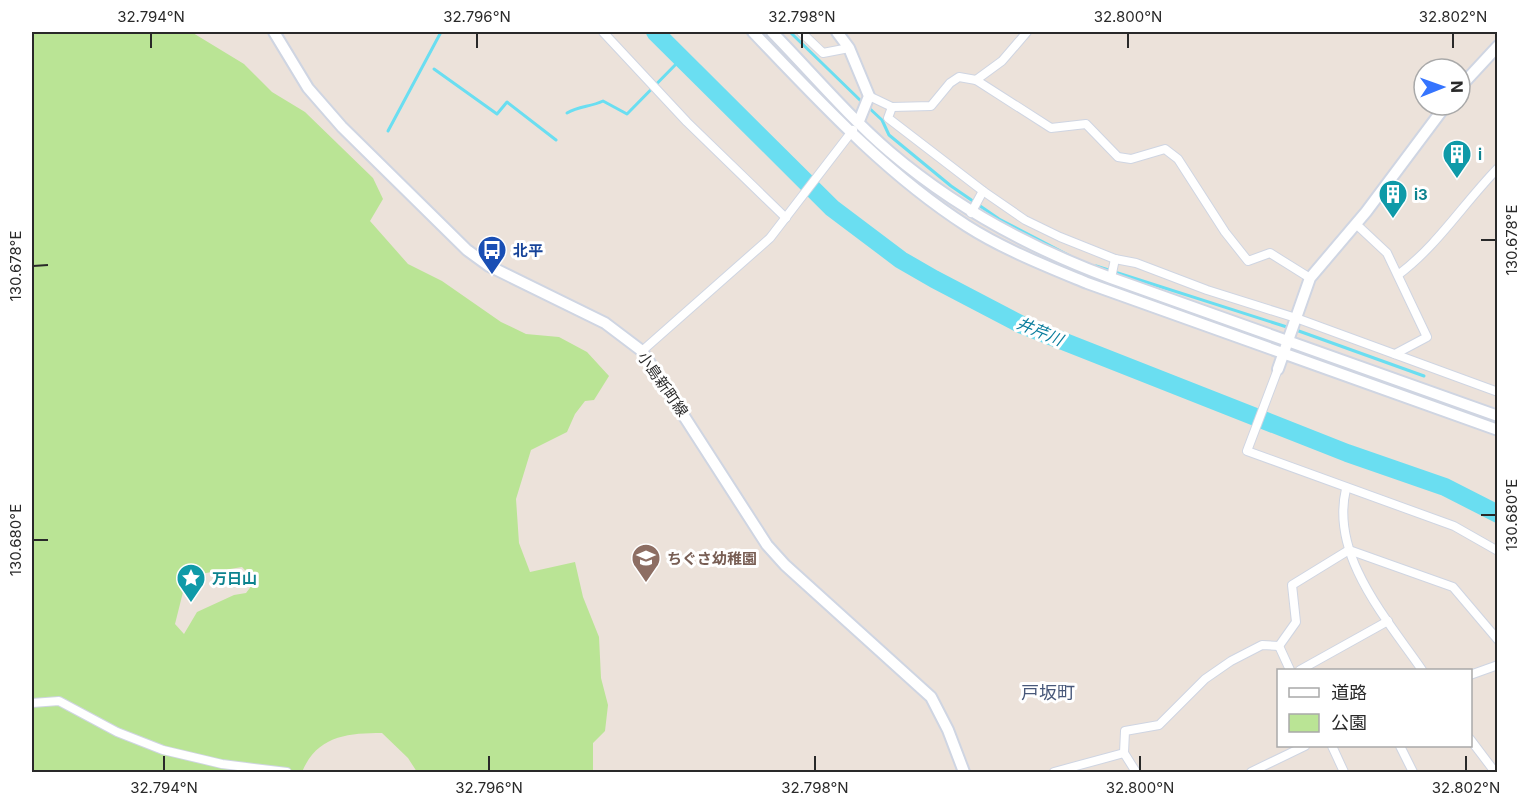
<svg xmlns="http://www.w3.org/2000/svg" width="1529" height="804" font-family="Inter,'Noto Sans JP',sans-serif">
<style>
.green{fill:#bae495;fill-rule:evenodd}
.lines{fill:none;stroke-linecap:round;stroke-linejoin:round}
.stream{stroke:#6adef1;stroke-width:3}
.river{stroke:#6adef1;stroke-width:18}
.street-casing{stroke:#cfd5e2;stroke-width:10}
.secondary-casing{stroke:#cfd5e2;stroke-width:14}
.street{stroke:#fff;stroke-width:8}
.secondary{stroke:#fff;stroke-width:10}
.ticks{fill:none;stroke:#292929;stroke-width:2}
.labels{text-anchor:middle;dominant-baseline:central;stroke-width:6;stroke-linejoin:round;paint-order:stroke}
.culture-label{font-size:15px;font-weight:bold;fill:#0d838f;stroke:#fff;text-anchor:start}
.transit-label{font-size:15px;font-weight:bold;fill:#164399;stroke:#fff;text-anchor:start}
.street-label{font-size:15px;fill:#292929;stroke:#fff}
.education-label{font-size:15px;font-weight:bold;fill:#785e54;stroke:#fff;text-anchor:start}
.water-label{font-size:16px;font-style:italic;fill:#0a7c9c;stroke:#fff}
.quarter-label{font-size:18px;fill:#48587a;stroke:#fff}
.neatline{fill:none;stroke:#292929;stroke-width:2}
.ticks-label{font-size:15px;text-anchor:middle;fill:#292929}
</style>
<rect width="100%" height="100%" fill="#ece2da"/>
<path class="green" d="M 32,32 L 193,33 L 244,64 L 272,92 L 305,112 L 373,178 L 383,199 L 370,221 L 408,264 L 442,281 L 501,322 L 526,334 L 559,337 L 587,352 L 609,376 L 594,400 L 585,401 L 575,414 L 567,432 L 531,450 L 516,499 L 519,543 L 530,572 L 575,562 L 583,597 L 599,637 L 601,678 L 608,705 L 605,731 L 593,743 L 593,770 L 622,772 L 417,772 L 408,758 L 382,733 C 347,733 317,736 302,772 L 32,772 ZM 242,567 L 255,581 L 246,593 L 234,595 L 197,612 L 184,634 L 175,624 L 184,588 L 194,575 Z"/>
<g class="lines">
<g class="stream">
<path d="M 790,32 L 863,103"/>
<path d="M 434,69 L 497,114 L 507,102 L 556,140"/>
<path d="M 868,107 L 882,120 L 889,135 L 951,186 L 999,219 L 1070,256"/>
<path d="M 567,113 C 579,106 590,107 603,101 L 627,114 L 681,59"/>
<path d="M 388,131 L 441,32"/>
<path d="M 1096,266 L 1290,328"/>
<path d="M 1296,330 L 1424,376"/>
</g>
<path class="river" d="M 655,32 L 832,208 L 901,260 L 934,279 L 1022,325 L 1347,453 L 1445,487 L 1498,514"/>
<g class="street-casing">
<g id="street">
<path d="M 603,32 L 687,122 L 786,218"/>
<path d="M 801,32 L 823,53 L 849,48"/>
<path d="M 976,80 L 1002,61 L 1027,32"/>
<path d="M 869,96 L 892,107 L 931,106 L 950,83 L 959,77 L 976,80 L 1051,128 L 1086,124 L 1118,157 L 1131,159 L 1165,149 L 1178,159 L 1225,232 L 1248,261 L 1270,253 L 1310,278"/>
<path d="M 892,107 L 888,118 L 983,191 L 1025,220 L 1060,237 L 1115,259 L 1136,263 L 1207,290 L 1296,318 L 1498,392"/>
<path d="M 971,213 L 983,191"/>
<path d="M 1356,224 L 1387,253 L 1427,337 L 1395,354"/>
<path d="M 1398,275 C 1438,245 1463,204 1498,168"/>
<path d="M 1111,278 L 1115,259"/>
<path d="M 642,351 L 770,238 L 853,130"/>
<path d="M 1278,369 L 1247,451 L 1454,526 L 1498,551"/>
<path d="M 1346,489 C 1330,556 1387,619 1422,670"/>
<path d="M 1279,646 L 1296,622 L 1292,585 L 1349,550 L 1453,587 L 1498,640"/>
<path d="M 1279,646 L 1290,670"/>
<path d="M 1300,670 L 1388,621"/>
<path d="M 1470,675 L 1498,665"/>
<path d="M 32,703 L 59,701 L 117,732 L 163,750 L 222,764 L 287,772"/>
<path d="M 1470,739 L 1495,772"/>
<path d="M 1332,746 L 1344,772"/>
<path d="M 1400,746 L 1413,772"/>
<path d="M 1054,772 L 1124,753"/>
<path d="M 1136,772 L 1124,753 L 1125,731 L 1159,725 L 1205,679 L 1231,661 L 1262,645 L 1279,646"/>
<path d="M 1251,772 L 1305,746"/>
</g>
</g>
<g class="secondary-casing">
<g id="secondary">
<path d="M 274,32 L 308,88 L 342,127 L 467,250 L 489,266 L 605,323 L 642,351 L 767,545 L 785,565 L 931,697 L 948,730 L 964,772"/>
<path d="M 753,32 C 819,101 886,174 967,226 C 1003,249 1046,266 1087,283 L 1498,430"/>
<path d="M 772,32 C 811,72 848,116 890,152 C 957,209 1030,248 1111,278 L 1498,416"/>
<path d="M 837,32 L 849,48 L 869,96 L 859,121"/>
<path d="M 1460,87 L 1498,46"/>
<path d="M 1278,369 L 1310,278 L 1366,212 L 1446,105"/>
</g>
</g>
<use href="#street" class="street"/>
<use href="#secondary" class="secondary"/>
</g>
<path class="ticks" d="M 151,33 L 151,48M 477,33 L 477,48M 802,33 L 802,48M 1128,33 L 1128,48M 1453,33 L 1453,48M 1481,240 L 1496,240M 33,266 L 48,265M 1481,515 L 1496,515M 33,540 L 48,540M 164,756 L 164,771M 489,756 L 489,771M 815,756 L 815,771M 1140,756 L 1140,771M 1466,756 L 1466,771"/>
<defs>
<g id="building-pin" transform="scale(1.5)"><path d="M0 17L-7.5 6A9.5 9.5 0 1 1 7.5 6Z" fill="#0f9aa8" stroke="#fff"/><path d="M-4-6H4V6H1V3H-1V6H-4ZM-2.5-4.3h1.7v1.8h-1.7ZM.8-4.3h1.7v1.8H.8ZM-2.5-1h1.7V.8h-1.7ZM.8-1h1.7V.8H.8Z" fill="#fff"/></g>
<g id="bus-pin" transform="scale(1.5)"><path d="M0 17L-7.5 6A9.5 9.5 0 1 1 7.5 6Z" fill="#1a4fb4" stroke="#fff"/><path d="M-5-6H5V4H4V6H2V4H-2V6H-4V4H-5ZM-3.5-4V0h7V-4ZM-3.5 1.2v1.5H-2V1.2ZM2 1.2v1.5H3.5V1.2Z" fill="#fff"/></g>
<g id="school-pin" transform="scale(1.5)"><path d="M0 17L-7.5 6A9.5 9.5 0 1 1 7.5 6Z" fill="#8d6e63" stroke="#fff"/><path d="M0-5L7-2L0 1L-7-2ZM-4 1L0 2.5L4 1V4Q0 6-4 4Z" fill="#fff"/></g>
<g id="sight-pin" transform="scale(1.5)"><path d="M0 17L-7.5 6A9.5 9.5 0 1 1 7.5 6Z" fill="#0f9aa8" stroke="#fff"/><path d="M0-6L1.8-2.2L6-1.7L2.9 1.2L3.7 5.4L0 3.3L-3.7 5.4L-2.9 1.2L-6-1.7L-1.8-2.2Z" fill="#fff"/></g>
</defs>
<g fill-rule="evenodd">
<use href="#building-pin" x="1457" y="154"/>
<use href="#building-pin" x="1393" y="194"/>
<use href="#bus-pin" x="492" y="250"/>
<use href="#school-pin" x="646" y="558"/>
<use href="#sight-pin" x="191" y="578"/>
</g>
<g class="labels">
<g class="culture-label">
<text x="1478" y="154">i</text>
<text x="1414" y="194">i3</text>
<text x="212" y="578">万日山</text>
</g>
<g class="transit-label">
<text x="513" y="250">北平</text>
</g>
<g class="street-label">
<text transform="translate(663 384) rotate(55)">小島新町線</text>
</g>
<g class="education-label">
<text x="667" y="558">ちぐさ幼稚園</text>
</g>
<g class="water-label">
<text transform="translate(1040 331) rotate(23)">井芹川</text>
</g>
<g class="quarter-label">
<text x="1048" y="692">戸坂町</text>
</g>
</g>
<rect width="1529" height="804" fill="none" stroke="#ffffff" stroke-width="66"/>
<rect x="1277" y="669" width="195" height="78" fill="#ffffff" stroke="#a9a9a9" stroke-width="1.5"/>
<rect x="1289" y="688" width="30" height="9" fill="#ffffff" stroke="#a9a9a9" stroke-width="1.5"/>
<text x="1331" y="699" font-size="18" fill="#292929">道路</text>
<rect x="1289" y="714" width="30" height="18" fill="#bae495" stroke="#a9a9a9" stroke-width="1.5"/>
<text x="1331" y="729" font-size="18" fill="#292929">公園</text>
<g transform="translate(1442 87) rotate(89)"><circle r="28" fill="#ffffff" stroke="#a9a9a9" stroke-width="1.5"/>
<path d="M0-4.5L10 22L0 15L-10 22Z" fill="#3574fe"/>
<text y="-9" font-size="16" font-weight="bold" text-anchor="middle" fill="#292929">N</text>
</g>
<rect x="33" y="33" width="1463" height="738" class="neatline"/>
<g class="ticks-label">
<text x="151" y="22">32.794°N</text>
<text x="477" y="22">32.796°N</text>
<text x="802" y="22">32.798°N</text>
<text x="1128" y="22">32.800°N</text>
<text x="1453" y="22">32.802°N</text>
<text transform="translate(1512 240) rotate(-90)" y="5">130.678°E</text>
<text transform="translate(16 266) rotate(-90)" y="5">130.678°E</text>
<text transform="translate(1512 515) rotate(-90)" y="5">130.680°E</text>
<text transform="translate(16 540) rotate(-90)" y="5">130.680°E</text>
<text x="164" y="793">32.794°N</text>
<text x="489" y="793">32.796°N</text>
<text x="815" y="793">32.798°N</text>
<text x="1140" y="793">32.800°N</text>
<text x="1466" y="793">32.802°N</text>
</g>
</svg>
